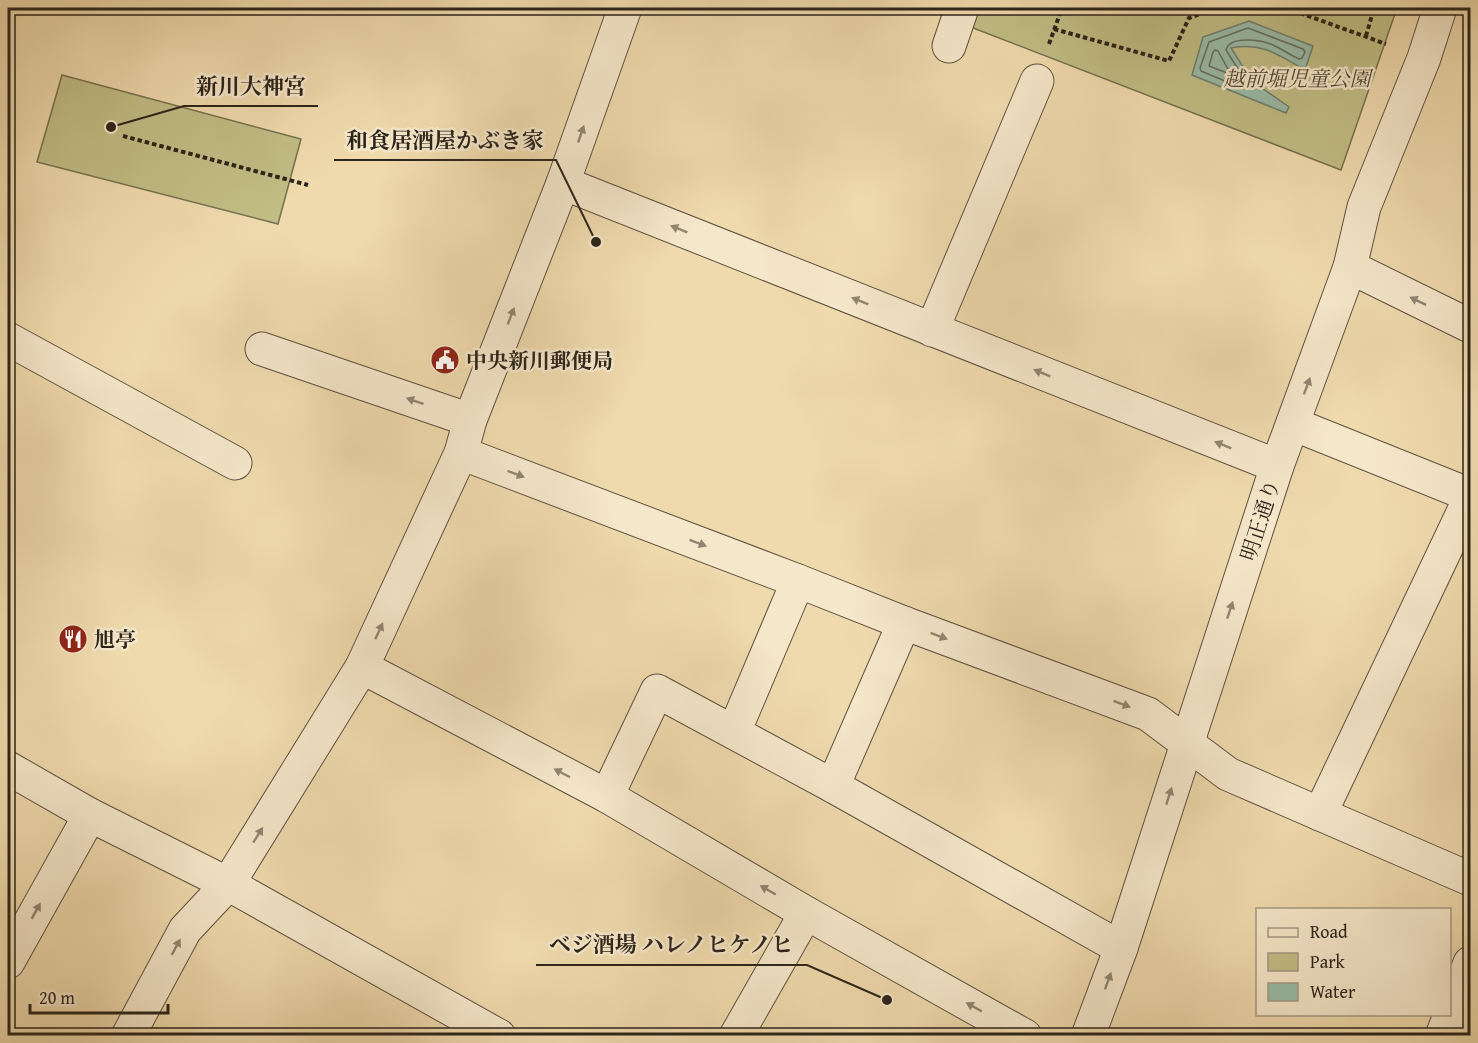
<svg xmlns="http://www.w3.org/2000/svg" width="1478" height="1043" font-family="'Gentium Book Plus','Noto Serif JP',serif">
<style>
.green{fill:#c1bd85;stroke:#767150;stroke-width:1.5}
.water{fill:#9abba8;stroke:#6e7f70;stroke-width:1.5}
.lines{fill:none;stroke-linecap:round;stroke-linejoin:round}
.shore{stroke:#637062;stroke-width:1.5}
.minor-casing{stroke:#5d5240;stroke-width:35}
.path{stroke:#2c251b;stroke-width:4;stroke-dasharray:4.5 3;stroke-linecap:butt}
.minor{stroke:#f5e7ca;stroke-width:33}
.oneway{fill:#908672}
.labels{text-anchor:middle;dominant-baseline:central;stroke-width:5;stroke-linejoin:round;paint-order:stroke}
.park-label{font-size:21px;font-style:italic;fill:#514b36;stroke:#f5e7ca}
.poi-label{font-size:21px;font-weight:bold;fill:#2c251b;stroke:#f5e7ca;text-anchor:start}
.street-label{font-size:21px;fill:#2c251b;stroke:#f5e7ca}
.leader{fill:none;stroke:#2c251b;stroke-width:2}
.callout-dot{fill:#2c251b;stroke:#f5e7ca;stroke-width:2}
.callout-label{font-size:22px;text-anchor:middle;font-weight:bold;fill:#2c251b;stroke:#f5e7ca;stroke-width:5;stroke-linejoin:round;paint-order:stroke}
</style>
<rect width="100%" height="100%" fill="#efdaad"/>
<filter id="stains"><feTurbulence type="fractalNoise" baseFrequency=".00333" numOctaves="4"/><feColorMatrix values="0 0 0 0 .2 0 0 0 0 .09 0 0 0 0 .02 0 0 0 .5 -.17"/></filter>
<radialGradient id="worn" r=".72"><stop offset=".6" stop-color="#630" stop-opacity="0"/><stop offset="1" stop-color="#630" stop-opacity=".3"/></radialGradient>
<g class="green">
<path d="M 974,8 L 1397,8 L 1341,170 L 968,26 Z"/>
<path d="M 62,75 L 301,139 L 278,224 L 37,162 Z"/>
</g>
<path class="water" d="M 1249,21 L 1313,46 L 1305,70 C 1279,55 1262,42 1231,48 L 1252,81 L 1289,107 L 1286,113 L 1192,75 L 1203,37 Z"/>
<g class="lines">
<g class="shore">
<path d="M 1248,28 L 1303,49 L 1305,52 L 1302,58 L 1299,59 C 1290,55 1282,49 1273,45 C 1262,40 1230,35 1226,50 L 1248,85 L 1247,89 L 1244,89 L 1201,71 L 1200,68 L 1209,42 Z"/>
<path d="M 1215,50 L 1218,51 L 1228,69 L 1227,73 L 1209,66 L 1213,52 Z"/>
</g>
<g class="minor-casing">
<g id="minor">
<path d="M 949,46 L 962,8"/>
<path d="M 563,183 L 1277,466"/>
<path d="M 1350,267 L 1470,326"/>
<path d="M 932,330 L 1037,81"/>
<path d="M 8,339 L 235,463"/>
<path d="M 262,349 L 470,420"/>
<path d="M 1293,424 L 1470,495"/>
<path d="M 461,453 L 798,581 L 904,623 L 1148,714 L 1228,774 L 1470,879"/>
<path d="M 362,667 L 607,796 L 806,913 L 1025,1036"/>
<path d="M 734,732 L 798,581"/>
<path d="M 8,768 L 90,815 L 228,884 L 499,1036"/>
<path d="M 833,786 L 904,623"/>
<path d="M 607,796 L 657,691 L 833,786 L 1121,948"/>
<path d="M 1320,814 L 1470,498"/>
<path d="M 8,962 L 90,815"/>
<path d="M 128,1036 L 185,930 L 228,884 L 362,667 L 461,453 L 470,420 L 563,183 L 625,8"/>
<path d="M 736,1036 L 806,913"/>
<path d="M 1088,1036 L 1121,948 L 1277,466 L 1350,267 L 1364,207 L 1424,58 L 1440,8"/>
<path d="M 1442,1036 L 1470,963"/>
</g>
</g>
<g class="path">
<path d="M 1286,8 L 1386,44"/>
<path d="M 1054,29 L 1169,61 L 1189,18 L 1216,8"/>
<path d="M 1366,36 L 1374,8"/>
<path d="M 1049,44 L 1062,8"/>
<path d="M 123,136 L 308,185"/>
</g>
<use href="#minor" class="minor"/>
</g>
<defs><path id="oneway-solid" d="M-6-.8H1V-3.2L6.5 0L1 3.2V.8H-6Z" transform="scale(1.5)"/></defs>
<g class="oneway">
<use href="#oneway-solid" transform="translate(581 134) rotate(-71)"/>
<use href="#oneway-solid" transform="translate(679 229) rotate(-158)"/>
<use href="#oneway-solid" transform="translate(860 301) rotate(-158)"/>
<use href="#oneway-solid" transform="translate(1418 301) rotate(-154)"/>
<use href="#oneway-solid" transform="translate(511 316) rotate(-69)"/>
<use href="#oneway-solid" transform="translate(1042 373) rotate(-158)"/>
<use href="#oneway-solid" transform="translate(1307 386) rotate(-70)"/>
<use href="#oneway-solid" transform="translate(415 401) rotate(-161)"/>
<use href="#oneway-solid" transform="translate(1223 445) rotate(-158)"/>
<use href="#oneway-solid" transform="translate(516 474) rotate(21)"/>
<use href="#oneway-solid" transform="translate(698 543) rotate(21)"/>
<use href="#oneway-solid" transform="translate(1230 610) rotate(-72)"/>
<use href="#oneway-solid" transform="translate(379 631) rotate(-65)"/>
<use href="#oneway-solid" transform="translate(939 636) rotate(21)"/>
<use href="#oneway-solid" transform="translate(1122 704) rotate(21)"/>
<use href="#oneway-solid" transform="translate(562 773) rotate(-152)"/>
<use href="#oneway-solid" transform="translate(1169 796) rotate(-72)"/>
<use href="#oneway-solid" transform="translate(258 835) rotate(-58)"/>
<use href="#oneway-solid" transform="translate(768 890) rotate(-150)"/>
<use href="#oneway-solid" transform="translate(36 911) rotate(-61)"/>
<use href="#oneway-solid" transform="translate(176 947) rotate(-62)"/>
<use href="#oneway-solid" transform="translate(1108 981) rotate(-70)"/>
<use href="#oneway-solid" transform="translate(974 1007) rotate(-151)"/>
</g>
<defs>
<g id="civic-disc" transform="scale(1.5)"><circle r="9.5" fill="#8f2418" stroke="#f5e7ca"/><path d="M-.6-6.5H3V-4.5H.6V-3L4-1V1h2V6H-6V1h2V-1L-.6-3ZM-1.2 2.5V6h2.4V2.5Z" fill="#fff"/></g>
<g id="restaurant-disc" transform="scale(1.5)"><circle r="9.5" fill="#8f2418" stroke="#f5e7ca"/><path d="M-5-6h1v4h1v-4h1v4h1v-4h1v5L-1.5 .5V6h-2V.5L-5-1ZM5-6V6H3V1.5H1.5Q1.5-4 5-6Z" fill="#fff"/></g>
</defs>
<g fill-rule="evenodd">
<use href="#civic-disc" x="445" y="360"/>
<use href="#restaurant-disc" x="73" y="639"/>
</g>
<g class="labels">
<g class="park-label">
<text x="1297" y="78">越前堀児童公園</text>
</g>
<g class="poi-label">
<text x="466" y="360">中央新川郵便局</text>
<text x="94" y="639">旭亭</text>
</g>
<g class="street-label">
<text transform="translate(1260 520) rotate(-72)">明正通り</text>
</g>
</g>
<path class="leader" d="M111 127L184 106H318M596 242L556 160H334M887 1000L807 965H536"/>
<g class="callout-dot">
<circle cx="111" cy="127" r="6"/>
<circle cx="596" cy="242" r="6"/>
<circle cx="887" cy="1000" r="6"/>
</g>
<g class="callout-label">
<text x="251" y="94">新川大神宮</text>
<text x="445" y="148">和食居酒屋かぶき家</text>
<text x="671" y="952">ベジ酒場 ハレノヒケノヒ</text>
</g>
<rect width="1478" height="1043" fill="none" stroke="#efdaad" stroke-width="30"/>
<rect x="9" y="9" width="1460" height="1025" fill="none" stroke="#2c251b" stroke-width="3"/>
<rect x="15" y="15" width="1448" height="1013" fill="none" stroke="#2c251b" stroke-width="1.5"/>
<rect x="1256" y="908" width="195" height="108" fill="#f5e7ca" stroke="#a59984" stroke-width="1.5"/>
<rect x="1268" y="928" width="30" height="9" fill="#f5e7ca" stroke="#a59984" stroke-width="1.5"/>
<text x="1310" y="938" font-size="18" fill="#2c251b">Road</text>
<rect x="1268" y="953" width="30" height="18" fill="#c1bd85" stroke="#a59984" stroke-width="1.5"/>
<text x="1310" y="968" font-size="18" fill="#2c251b">Park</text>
<rect x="1268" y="983" width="30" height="18" fill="#9abba8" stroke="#a59984" stroke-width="1.5"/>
<text x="1310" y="998" font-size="18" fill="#2c251b">Water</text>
<path d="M30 1004v9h138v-9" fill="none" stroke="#2c251b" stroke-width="3"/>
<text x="39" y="1004" font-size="18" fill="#2c251b" stroke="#f5e7ca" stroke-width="4.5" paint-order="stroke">20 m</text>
<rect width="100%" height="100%" filter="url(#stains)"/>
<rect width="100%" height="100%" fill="url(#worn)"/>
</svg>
